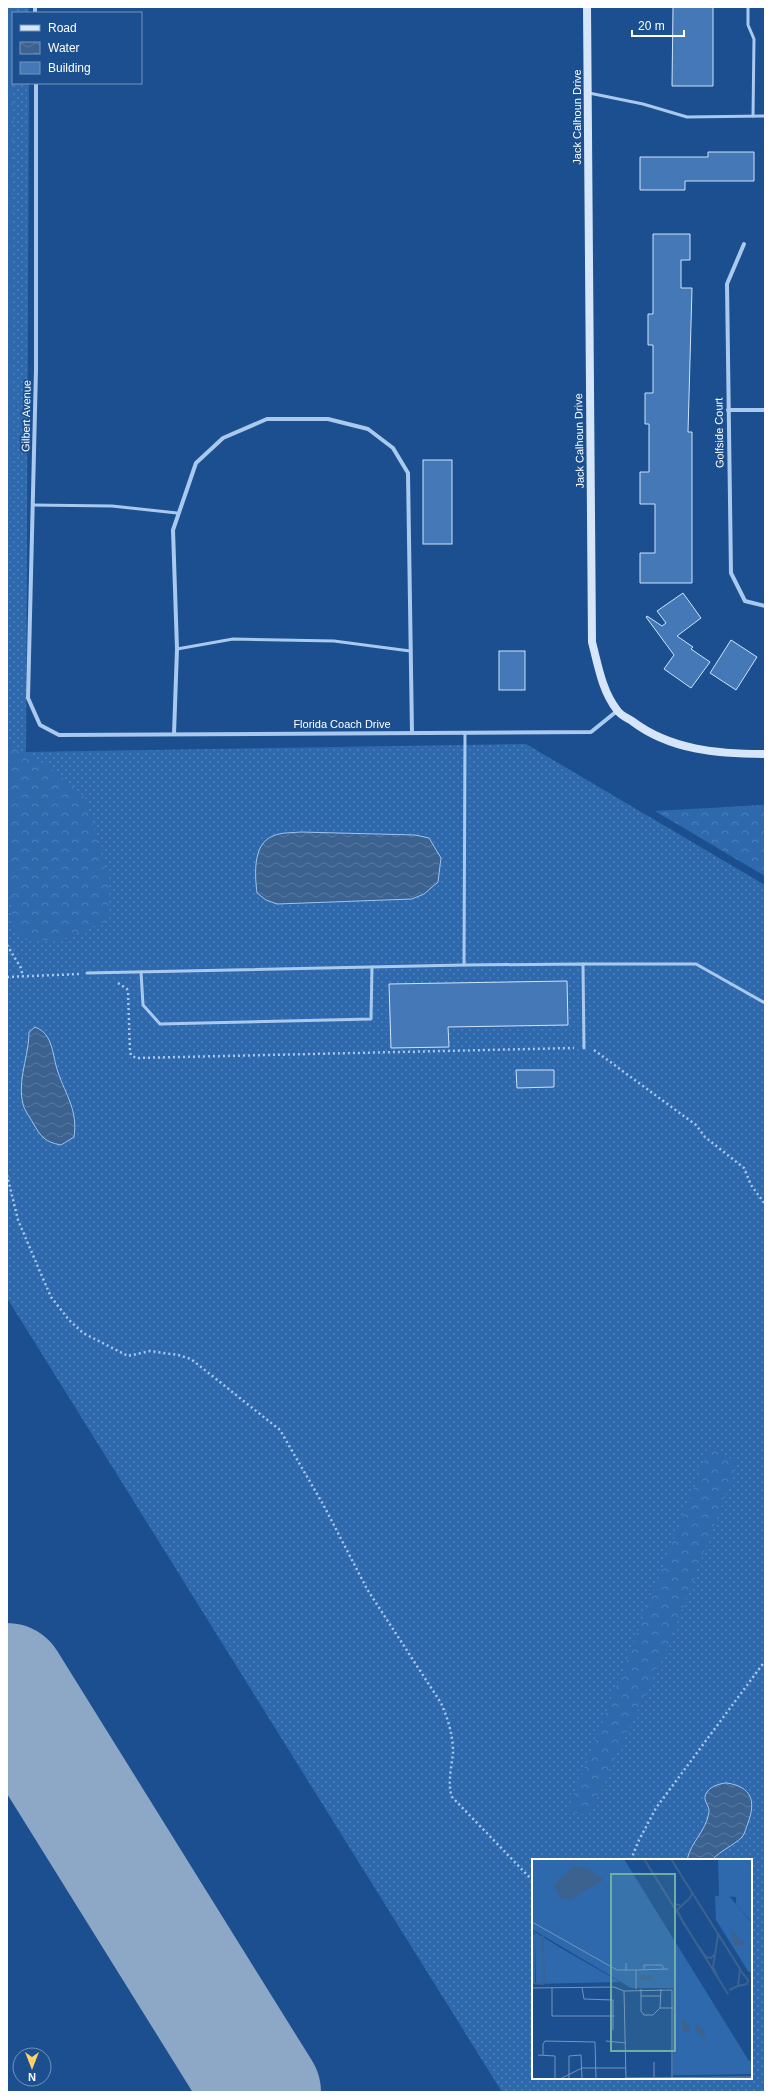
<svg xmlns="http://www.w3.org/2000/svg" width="772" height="2099" font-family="Arial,sans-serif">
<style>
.grass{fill:url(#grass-dots);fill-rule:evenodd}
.forest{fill:url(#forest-crowns)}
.water{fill:url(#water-waves);stroke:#9cc4f0}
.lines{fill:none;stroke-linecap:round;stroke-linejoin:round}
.taxiway{stroke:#8da7c7;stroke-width:47}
.runway{stroke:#8da7c7;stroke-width:118}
.building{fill:#4478b7;stroke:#cfe3fa}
.path{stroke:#a9c9ee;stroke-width:2.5;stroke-dasharray:2 3;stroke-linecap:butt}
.lane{stroke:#a9c9ee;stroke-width:3}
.street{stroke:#a9c9ee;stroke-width:4}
.secondary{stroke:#d6e6fa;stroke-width:8}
.labels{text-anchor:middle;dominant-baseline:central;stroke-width:3.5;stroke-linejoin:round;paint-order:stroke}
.street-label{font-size:11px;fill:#fff;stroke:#1b4f8f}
.inset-river{fill:none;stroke:#3c6290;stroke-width:2}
.inset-road{fill:none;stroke:#7695bc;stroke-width:1}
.view{fill:#6fada8;fill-opacity:0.15;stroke:#6fada8;stroke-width:2}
.inset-edge{fill:none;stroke:#fff;stroke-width:2}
</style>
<defs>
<pattern id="grass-dots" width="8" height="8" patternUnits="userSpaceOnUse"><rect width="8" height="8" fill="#2e69ad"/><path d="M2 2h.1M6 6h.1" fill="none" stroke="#4d80b9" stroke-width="1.8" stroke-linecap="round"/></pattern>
<pattern id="forest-crowns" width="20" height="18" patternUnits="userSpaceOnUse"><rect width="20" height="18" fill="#2e69ad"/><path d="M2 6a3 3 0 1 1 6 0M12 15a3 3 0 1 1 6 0" fill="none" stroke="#4d80b9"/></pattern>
<pattern id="water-waves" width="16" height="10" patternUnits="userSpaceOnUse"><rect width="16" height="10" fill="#3c6290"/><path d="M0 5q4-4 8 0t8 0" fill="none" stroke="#597aa1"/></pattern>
</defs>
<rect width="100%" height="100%" fill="#1b4f8f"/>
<path class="grass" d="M 7,7 L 29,7 L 29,13 L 13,13 L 13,83 L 29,83 L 26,752 L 526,744 L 765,885 L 765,2092 L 502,2092 L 7,1298 ZM 533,1860 L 751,1860 L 751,2078 L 533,2078 Z"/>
<g class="forest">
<path d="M 7,7 L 14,7 L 8,742 L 49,767 L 84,796 L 108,876 L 109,920 L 61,940 L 26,940 L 14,927 L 7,872 Z"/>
<path d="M 765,805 L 765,876 L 655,811 L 761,805 Z"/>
<path d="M 710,1447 L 738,1463 L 668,1646 L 588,1816 L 568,1810 Z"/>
</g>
<g class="water">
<path d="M 301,832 L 415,835 L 429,838 L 441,858 L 438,882 L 424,894 L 412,899 L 277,904 L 266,900 L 257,893 C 255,876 252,844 273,836 C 281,832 293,833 301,832 Z"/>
<path d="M 35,1027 C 54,1034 52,1056 58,1072 C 66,1096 78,1110 74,1137 L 61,1145 C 45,1142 41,1137 33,1123 C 30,1117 24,1110 23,1104 C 17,1080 29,1056 29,1032 Z"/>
<path d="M 727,1783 C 752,1787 756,1801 748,1823 C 746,1827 745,1834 742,1837 C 733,1846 721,1850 712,1860 L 687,1860 C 691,1841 706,1832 709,1812 C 710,1805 701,1800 707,1792 C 711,1786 721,1783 727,1783 Z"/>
</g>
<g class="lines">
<path class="taxiway" d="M 7,1727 L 26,1735 L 44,1750 L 136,1896"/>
<path class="runway" d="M 7,1682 L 262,2092"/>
</g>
<g class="building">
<path d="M 673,7 L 713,7 L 713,86 L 672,86 Z"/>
<path d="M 708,152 L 754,152 L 754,181 L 685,181 L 685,190 L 640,190 L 640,157 L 708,157 Z"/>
<path d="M 653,234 L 690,234 L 690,260 L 681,260 L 681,288 L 692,288 L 688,432 L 692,432 L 692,583 L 640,583 L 640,553 L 655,553 L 655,504 L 640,504 L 640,472 L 649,472 L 649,424 L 645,424 L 645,393 L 653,393 L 653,345 L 648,345 L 648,314 L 653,314 Z"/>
<rect x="423" y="460" width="29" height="84"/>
<path d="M 683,593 L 701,618 L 677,636 L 693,647 L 691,649 L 710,662 L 691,688 L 664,669 L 674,655 L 646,617 L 647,616 L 662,626 L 666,623 L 657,611 Z"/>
<path d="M 731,640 L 757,657 L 736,690 L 710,673 Z"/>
<rect x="499" y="651" width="26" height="39"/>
<path d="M 567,981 L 568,1025 L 448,1027 L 449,1047 L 391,1048 L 389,984 Z"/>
<path d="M 516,1070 L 554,1070 L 554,1087 L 517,1088 Z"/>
</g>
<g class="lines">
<g class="path">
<path d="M 7,945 L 21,968 L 23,977"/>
<path d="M 7,977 L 79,974"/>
<path d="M 118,983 L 127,989 L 128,992 L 130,1052 L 131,1055 L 136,1058 L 574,1048"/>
<path d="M 594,1050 L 696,1125 L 705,1137 L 744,1168 L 751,1185 L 765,1204"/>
<path d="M 7,1175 L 18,1220 L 41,1274 L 51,1297 L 69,1320 L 83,1333 L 128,1356 L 150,1351 L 178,1355 L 191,1359 L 280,1430 L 324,1506 L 367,1589 L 441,1703 C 448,1719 453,1735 453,1752 C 452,1766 447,1783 452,1797 L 533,1881"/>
<path d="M 631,1860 L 638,1842 L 656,1808 L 765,1661"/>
</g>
<g class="lane">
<path d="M 748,7 L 748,25 L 754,39 L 753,116"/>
<path d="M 589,93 L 643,104 L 687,117 L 765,116"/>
<path d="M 33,505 L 112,506 L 177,513"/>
<path d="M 177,649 L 233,639 L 334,641 L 410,651"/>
<path d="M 465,733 L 464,965 L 583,964 L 584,1048"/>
<path d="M 583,964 L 696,964 L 765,1003"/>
<path d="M 141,972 L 143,1005 L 160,1024 L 371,1019 L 372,967"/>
<path d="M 87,973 L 464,965"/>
</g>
<g class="street">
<path d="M 35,7 L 35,13"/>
<path d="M 36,83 L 36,370 L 28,698 L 40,725 L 59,735 L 591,732 L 617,711"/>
<path d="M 744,244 L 727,284 L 731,573 L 745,601 L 765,606"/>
<path d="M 728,410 L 765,410"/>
<path d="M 174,734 L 177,649 L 173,530 L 196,463 L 223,438 L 267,419 L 328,419 L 368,429 L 393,448 L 408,473 L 412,733"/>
</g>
<path class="secondary" d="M 587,7 L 592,642 C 598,665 602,691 617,710 C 620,715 627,718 632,721 C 670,750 718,754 765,754"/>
</g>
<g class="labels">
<g class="street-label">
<text transform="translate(577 117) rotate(-90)">Jack Calhoun Drive</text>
<text transform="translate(26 416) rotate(-89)">Gilbert Avenue</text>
<text transform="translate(719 433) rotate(-91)">Golfside Court</text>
<text transform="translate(579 441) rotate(-91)">Jack Calhoun Drive</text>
<text x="342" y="724">Florida Coach Drive</text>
</g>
</g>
<g transform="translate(532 1859)">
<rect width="220" height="220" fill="#1b4f8f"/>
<path d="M 3,0 L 92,0 L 217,202 L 220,201 L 220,215 L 141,216 L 141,129 L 99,129 L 0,70 L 0,3 ZM 205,0 L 220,0 L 220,63 L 204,45 ZM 183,37 L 197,37 L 220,64 L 220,114 L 216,112 L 184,61 ZM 0,74 L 4,76 L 3,124 L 0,125 Z" fill="#2e69ad"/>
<path d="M 94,39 L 96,40 L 84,70 L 81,69 ZM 184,39 L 197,39 L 220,65 L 220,78 L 204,61 L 203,48 L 199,46 L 189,46 L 189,59 L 185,60 ZM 43,51 L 47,54 L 49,73 L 35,64 L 35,52 ZM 0,71 L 27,88 L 88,123 L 4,125 L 4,76 ZM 141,113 L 147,129 L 144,183 L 148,205 L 159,213 L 220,215 L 142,216 L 143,129 L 136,125 L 134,114 ZM 188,173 L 207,195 L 209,202 L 195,191 L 191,191 L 190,182 L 185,176 Z" fill="#2e69ad"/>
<path d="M 186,0 L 205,0 L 205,38 L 187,37 Z" fill="#2e69ad"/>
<path d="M 41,7 L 55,9 L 72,21 L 38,41 L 29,39 L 22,26 ZM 198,69 L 208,81 L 213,83 L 212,86 L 202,86 ZM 109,116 L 121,116 L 121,121 L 107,121 ZM 150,160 L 157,166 L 158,173 L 150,172 ZM 165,164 L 172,172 L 174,185 L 169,176 L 163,172 Z" fill="#3c6290"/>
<path class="inset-river" d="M 112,0 L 196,135M 139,0 L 208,110 L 206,127 L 197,131M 132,32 L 140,45 L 148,46M 153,67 L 145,51 L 158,39 L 160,34M 11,76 L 12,125M 165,85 L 174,98 L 179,99 L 183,95M 186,119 L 181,108 L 186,76M 0,124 L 12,125M 206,127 L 215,125 L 216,121 L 209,112"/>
<path class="inset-road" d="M 0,63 L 85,111 L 94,111M 94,104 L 94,111 L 104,111 L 104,130M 112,110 L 112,106 L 130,106 L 132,110M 104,111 L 136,110M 0,129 L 82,128 L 92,132 L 94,220M 20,129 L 20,157 L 82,157M 50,129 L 52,140 L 81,141 L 81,171M 109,130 L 109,152 L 112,156 L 121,156 L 128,149 L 129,130M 92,132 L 140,131 L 140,218M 109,137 L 128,137M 128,149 L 141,149M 74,182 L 94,184M 6,196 L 23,197 L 23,220M 11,196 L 11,185 L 13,182 L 63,183 L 64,220M 122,203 L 122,218M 94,219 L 220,218M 28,220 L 50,209 L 94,209M 37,220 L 37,197 L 49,196 L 50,220"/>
<path class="view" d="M 79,15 L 143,15 L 143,192 L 79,192 Z"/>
<rect width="220" height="220" class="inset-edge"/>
</g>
<rect width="772" height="2099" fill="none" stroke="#ffffff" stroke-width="16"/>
<rect x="12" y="12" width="130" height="72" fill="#1b4f8f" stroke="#7695bc"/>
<rect x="20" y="25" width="20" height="6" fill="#d6e6fa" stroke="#7695bc"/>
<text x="48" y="32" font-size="12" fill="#ffffff">Road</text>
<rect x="20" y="42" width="20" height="12" fill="url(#water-waves)" stroke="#7695bc"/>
<text x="48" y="52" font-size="12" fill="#ffffff">Water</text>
<rect x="20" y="62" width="20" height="12" fill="#4478b7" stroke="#7695bc"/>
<text x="48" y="72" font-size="12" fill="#ffffff">Building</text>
<g transform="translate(32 2067) rotate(180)"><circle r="19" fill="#1b4f8f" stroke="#7695bc"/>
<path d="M0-3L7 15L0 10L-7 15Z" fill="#ffd166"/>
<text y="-6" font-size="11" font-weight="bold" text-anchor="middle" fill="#ffffff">N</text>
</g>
<path d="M632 30v6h52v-6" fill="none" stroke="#ffffff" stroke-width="2"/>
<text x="638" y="30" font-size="12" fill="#ffffff" stroke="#1b4f8f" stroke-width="3" paint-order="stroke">20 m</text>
</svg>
